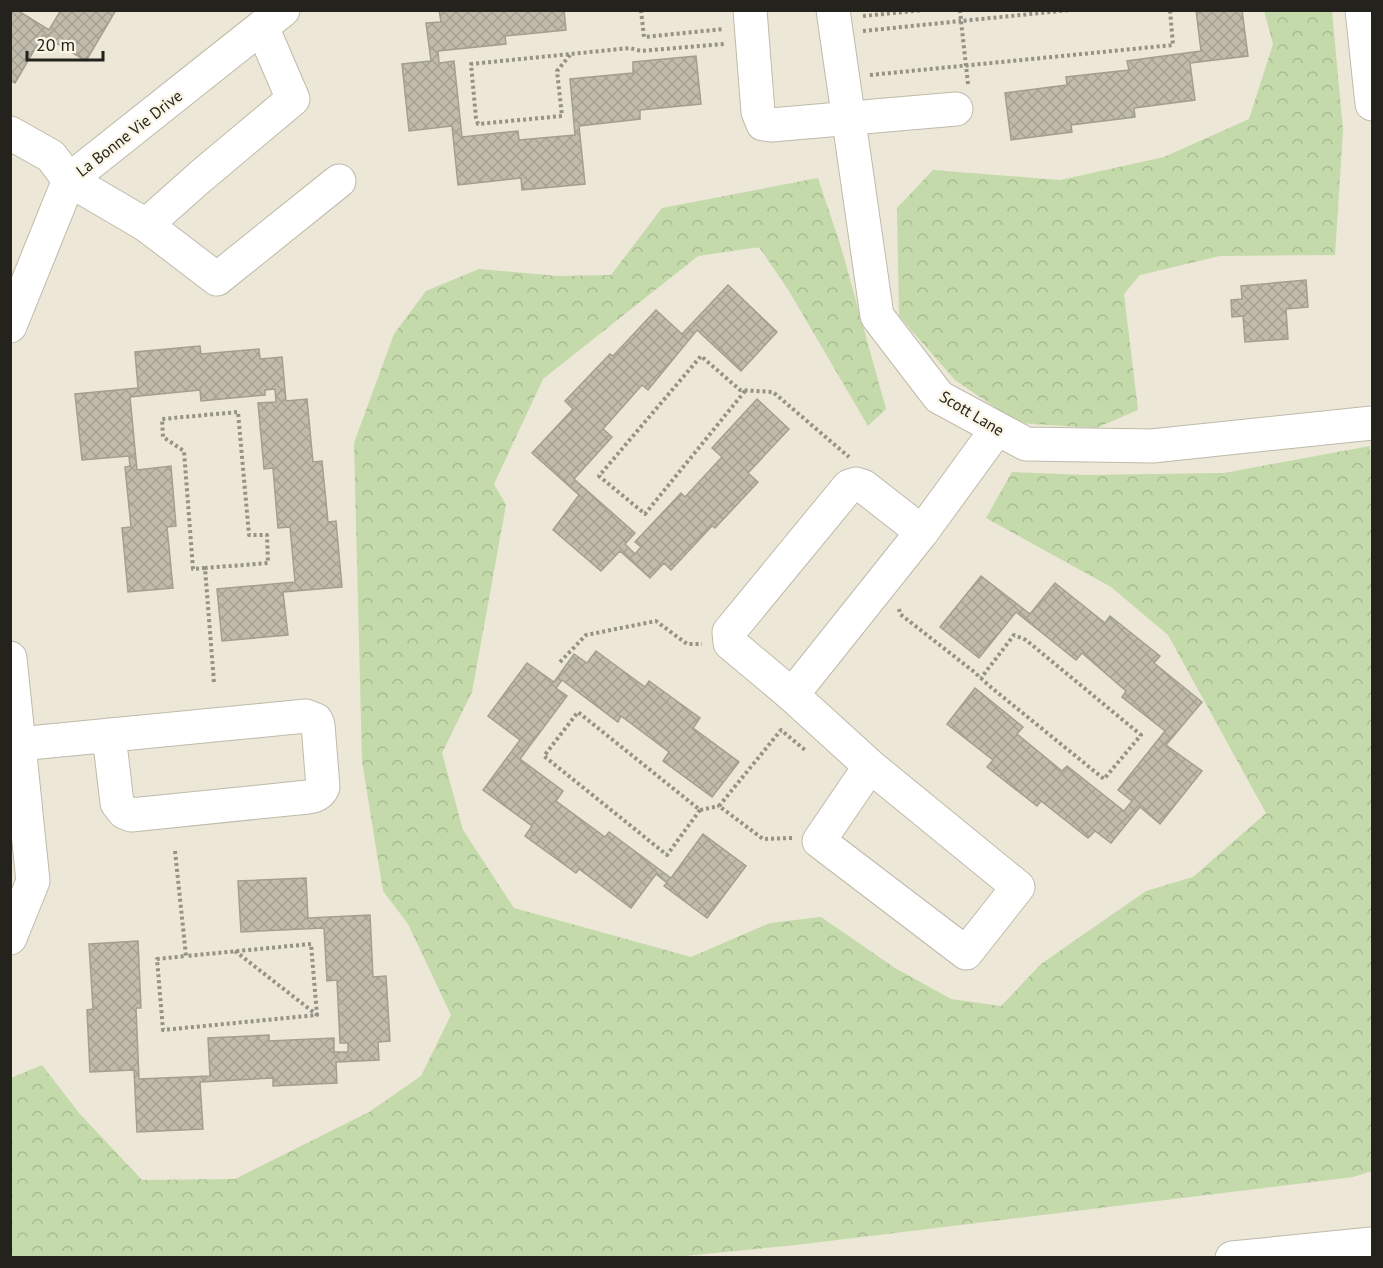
<svg xmlns="http://www.w3.org/2000/svg" width="1383" height="1268" font-family="'PT Sans',sans-serif">
<style>
.forest{fill:url(#forest-crowns)}
.building{fill:url(#building-cross-hatch);stroke:#a39f8e;stroke-width:1.5}
.lines{fill:none;stroke-linecap:round;stroke-linejoin:round}
.minor-casing{stroke:#bfbaaa;stroke-width:35}
.major-casing{stroke:#bfbaaa;stroke-width:35}
.path{stroke:#969286;stroke-width:4;stroke-dasharray:3 3;stroke-linecap:butt}
.minor{stroke:#fff;stroke-width:33}
.major{stroke:#fff;stroke-width:33}
.labels{text-anchor:middle;dominant-baseline:central;stroke-width:4.5;stroke-linejoin:round;paint-order:stroke}
.street-label{font-size:16px;fill:#24221c;stroke:#f9f4e3}
</style>
<defs>
<pattern id="forest-crowns" width="20" height="18" patternUnits="userSpaceOnUse" patternTransform="scale(1.5)"><rect width="20" height="18" fill="#c4daaa"/><path d="M2 6a3 3 0 1 1 6 0M12 15a3 3 0 1 1 6 0" fill="none" stroke="#a8bb92"/></pattern>
<pattern id="building-cross-hatch" width="8" height="8" patternUnits="userSpaceOnUse" patternTransform="scale(1.5)"><rect width="8" height="8" fill="#c0bbab"/><path d="M0 0l8 8M0 8l8-8" fill="none" stroke="#a5a093"/></pattern>
</defs>
<rect width="100%" height="100%" fill="#ece7d6"/>
<g class="forest">
<path d="M 1264,11 L 1332,11 L 1343,130 L 1335,255 L 1220,256 L 1140,275 L 1124,294 L 1138,410 L 1096,428 L 1018,423 L 955,380 L 899,316 L 897,208 L 933,170 L 1060,180 L 1164,157 L 1249,119 L 1273,44 Z"/>
<path d="M 818,178 L 841,247 L 886,409 L 868,426 L 789,291 L 759,247 L 698,256 L 543,379 L 494,484 L 506,505 L 472,692 L 442,753 L 463,830 L 514,908 L 691,957 L 770,923 L 821,917 L 895,968 L 951,999 L 1001,1006 L 1041,964 L 1146,891 L 1193,877 L 1266,813 L 1168,635 L 1111,587 L 986,518 L 1012,472 L 1087,475 L 1224,473 L 1370,446 L 1372,469 L 1372,1171 L 1353,1177 L 796,1245 L 675,1257 L 11,1257 L 11,1078 L 42,1065 L 79,1113 L 142,1180 L 235,1179 L 369,1112 L 421,1076 L 451,1015 L 408,924 L 383,891 L 362,761 L 354,443 L 394,334 L 426,291 L 479,269 L 557,276 L 611,275 L 662,208 Z"/>
</g>
<g class="building">
<path d="M 10,10 L 17,10 L 49,30 L 61,10 L 116,10 L 86,61 L 43,35 L 15,83 L 10,80 Z"/>
<path d="M 439,10 L 564,10 L 566,30 L 505,36 L 506,44 L 438,51 L 439,63 L 454,61 L 462,137 L 518,131 L 519,140 L 575,135 L 570,79 L 633,73 L 633,62 L 696,56 L 701,104 L 640,110 L 640,119 L 579,126 L 585,184 L 522,190 L 521,178 L 458,185 L 452,126 L 409,131 L 402,64 L 431,61 L 426,23 L 441,22 Z"/>
<path d="M 1196,10 L 1242,10 L 1248,56 L 1190,63 L 1195,100 L 1134,108 L 1135,117 L 1071,125 L 1072,132 L 1011,140 L 1005,93 L 1067,85 L 1066,77 L 1129,70 L 1127,61 L 1201,51 Z"/>
<path d="M 1306,280 L 1308,307 L 1286,309 L 1288,339 L 1245,342 L 1243,316 L 1232,317 L 1231,300 L 1242,299 L 1241,286 Z"/>
<path d="M 728,285 L 777,332 L 741,371 L 697,330 L 648,390 L 642,385 L 603,429 L 612,437 L 574,479 L 635,533 L 625,544 L 635,554 L 641,547 L 635,542 L 681,493 L 685,497 L 722,457 L 712,448 L 757,399 L 789,429 L 748,473 L 758,482 L 715,528 L 712,526 L 671,570 L 664,563 L 650,578 L 620,551 L 601,571 L 553,530 L 579,495 L 532,453 L 573,409 L 565,401 L 610,354 L 613,356 L 656,310 L 682,334 Z"/>
<path d="M 200,346 L 201,354 L 259,349 L 260,359 L 282,357 L 286,401 L 307,399 L 313,462 L 322,461 L 328,522 L 336,521 L 342,587 L 283,592 L 288,635 L 222,641 L 217,589 L 295,582 L 290,527 L 278,528 L 273,468 L 264,469 L 258,403 L 276,402 L 275,389 L 265,390 L 265,395 L 201,401 L 200,390 L 130,397 L 137,470 L 171,466 L 176,526 L 167,527 L 173,588 L 128,592 L 122,528 L 131,527 L 125,467 L 130,466 L 129,456 L 82,460 L 75,394 L 138,388 L 135,352 Z"/>
<path d="M 981,576 L 1030,614 L 1055,583 L 1105,623 L 1110,616 L 1160,656 L 1154,663 L 1202,702 L 1166,745 L 1202,771 L 1160,824 L 1140,807 L 1111,843 L 1095,831 L 1088,838 L 1041,801 L 1037,806 L 987,767 L 993,760 L 947,724 L 975,688 L 1023,727 L 1017,734 L 1062,771 L 1067,766 L 1124,811 L 1132,801 L 1118,790 L 1165,731 L 1122,697 L 1126,691 L 1082,653 L 1076,660 L 1016,612 L 979,658 L 940,627 Z"/>
<path d="M 596,651 L 645,687 L 649,681 L 700,718 L 693,728 L 739,762 L 712,797 L 663,761 L 669,752 L 621,716 L 618,722 L 562,680 L 556,688 L 567,696 L 520,759 L 563,791 L 556,801 L 605,837 L 609,832 L 671,878 L 703,834 L 746,866 L 707,918 L 664,886 L 667,883 L 656,874 L 631,908 L 579,869 L 576,873 L 525,836 L 532,826 L 483,790 L 520,740 L 488,716 L 527,663 L 554,682 L 574,654 L 587,663 Z"/>
<path d="M 306,878 L 308,918 L 370,915 L 373,977 L 386,976 L 390,1041 L 378,1042 L 379,1060 L 336,1062 L 337,1083 L 273,1086 L 273,1078 L 200,1082 L 203,1129 L 137,1132 L 134,1070 L 90,1072 L 87,1010 L 93,1009 L 89,944 L 138,941 L 141,1008 L 136,1008 L 139,1079 L 210,1076 L 208,1038 L 269,1035 L 269,1041 L 334,1038 L 334,1052 L 348,1052 L 348,1043 L 340,1043 L 337,980 L 327,981 L 324,928 L 241,932 L 238,881 Z"/>
</g>
<g class="lines">
<g class="minor-casing">
<g id="minor">
<path d="M 750,10 L 758,112 L 763,124 L 771,125 L 956,109"/>
<path d="M 833,10 L 877,316 L 939,397 L 1026,444 L 1152,446 L 1372,423"/>
<path d="M 1362,10 L 1372,104"/>
<path d="M 10,133 L 51,156 L 69,180 L 146,225 L 200,177 L 293,99 L 262,27"/>
<path d="M 146,225 L 217,279 L 339,181"/>
<path d="M 10,326 L 69,180 L 283,10"/>
<path d="M 10,658 L 33,881 L 10,938"/>
<path d="M 792,695 L 922,532"/>
<path d="M 19,744 L 306,716 L 316,720 L 318,725 L 323,787 C 320,794 316,796 308,797 L 131,815 L 124,812 L 117,803 L 109,735"/>
<path d="M 870,766 L 819,841 L 966,953 L 1018,887 L 870,766 L 792,695 L 730,643 L 729,632 L 849,486 L 856,484 L 863,486 L 922,532 L 997,429"/>
</g>
</g>
<g class="major-casing">
<path id="major" d="M 1232,1258 L 1372,1244"/>
</g>
<g class="path">
<path d="M 641,10 L 644,37 L 724,29"/>
<path d="M 960,10 L 961,21"/>
<path d="M 863,16 L 924,10"/>
<path d="M 863,31 L 961,21"/>
<path d="M 570,55 L 557,71 L 562,116 L 478,124 L 476,118 L 471,64 L 630,48 L 641,51 L 725,44"/>
<path d="M 870,75 L 1173,45 L 1170,10"/>
<path d="M 968,84 L 961,21 L 1070,10"/>
<path d="M 745,391 L 645,514 L 599,476 L 701,356 L 740,390 L 773,392 L 849,457"/>
<path d="M 205,568 L 193,569 L 184,451 L 163,437 L 162,419 L 238,412 L 249,535 L 267,535 L 268,563 L 205,568 L 214,683"/>
<path d="M 899,609 L 900,614 L 973,671 L 993,689 L 1104,779 L 1141,735 L 1026,640 L 1014,635 L 981,678"/>
<path d="M 560,662 L 586,635 L 656,621 L 687,644 L 702,644"/>
<path d="M 700,810 L 667,855 L 544,756 L 578,712 L 700,810 L 719,806"/>
<path d="M 792,838 L 763,839 L 719,806 L 781,730 L 805,750"/>
<path d="M 175,851 L 186,956 L 157,959 L 163,1030 L 317,1015 L 311,944 L 186,956"/>
<path d="M 235,951 L 317,1015"/>
</g>
<use href="#minor" class="minor"/>
<use href="#major" class="major"/>
</g>
<g class="labels">
<g class="street-label">
<text transform="translate(129 133) rotate(-38)">La Bonne Vie Drive</text>
<text transform="translate(972 413) rotate(31)">Scott Lane</text>
</g>
</g>
<rect width="1383" height="1268" fill="none" stroke="#24221c" stroke-width="24"/>
<path d="M27 51v9h76v-9" fill="none" stroke="#24221c" stroke-width="3"/>
<text x="36" y="51" font-size="18" fill="#24221c" stroke="#f9f4e3" stroke-width="4.5" paint-order="stroke">20 m</text>
</svg>
